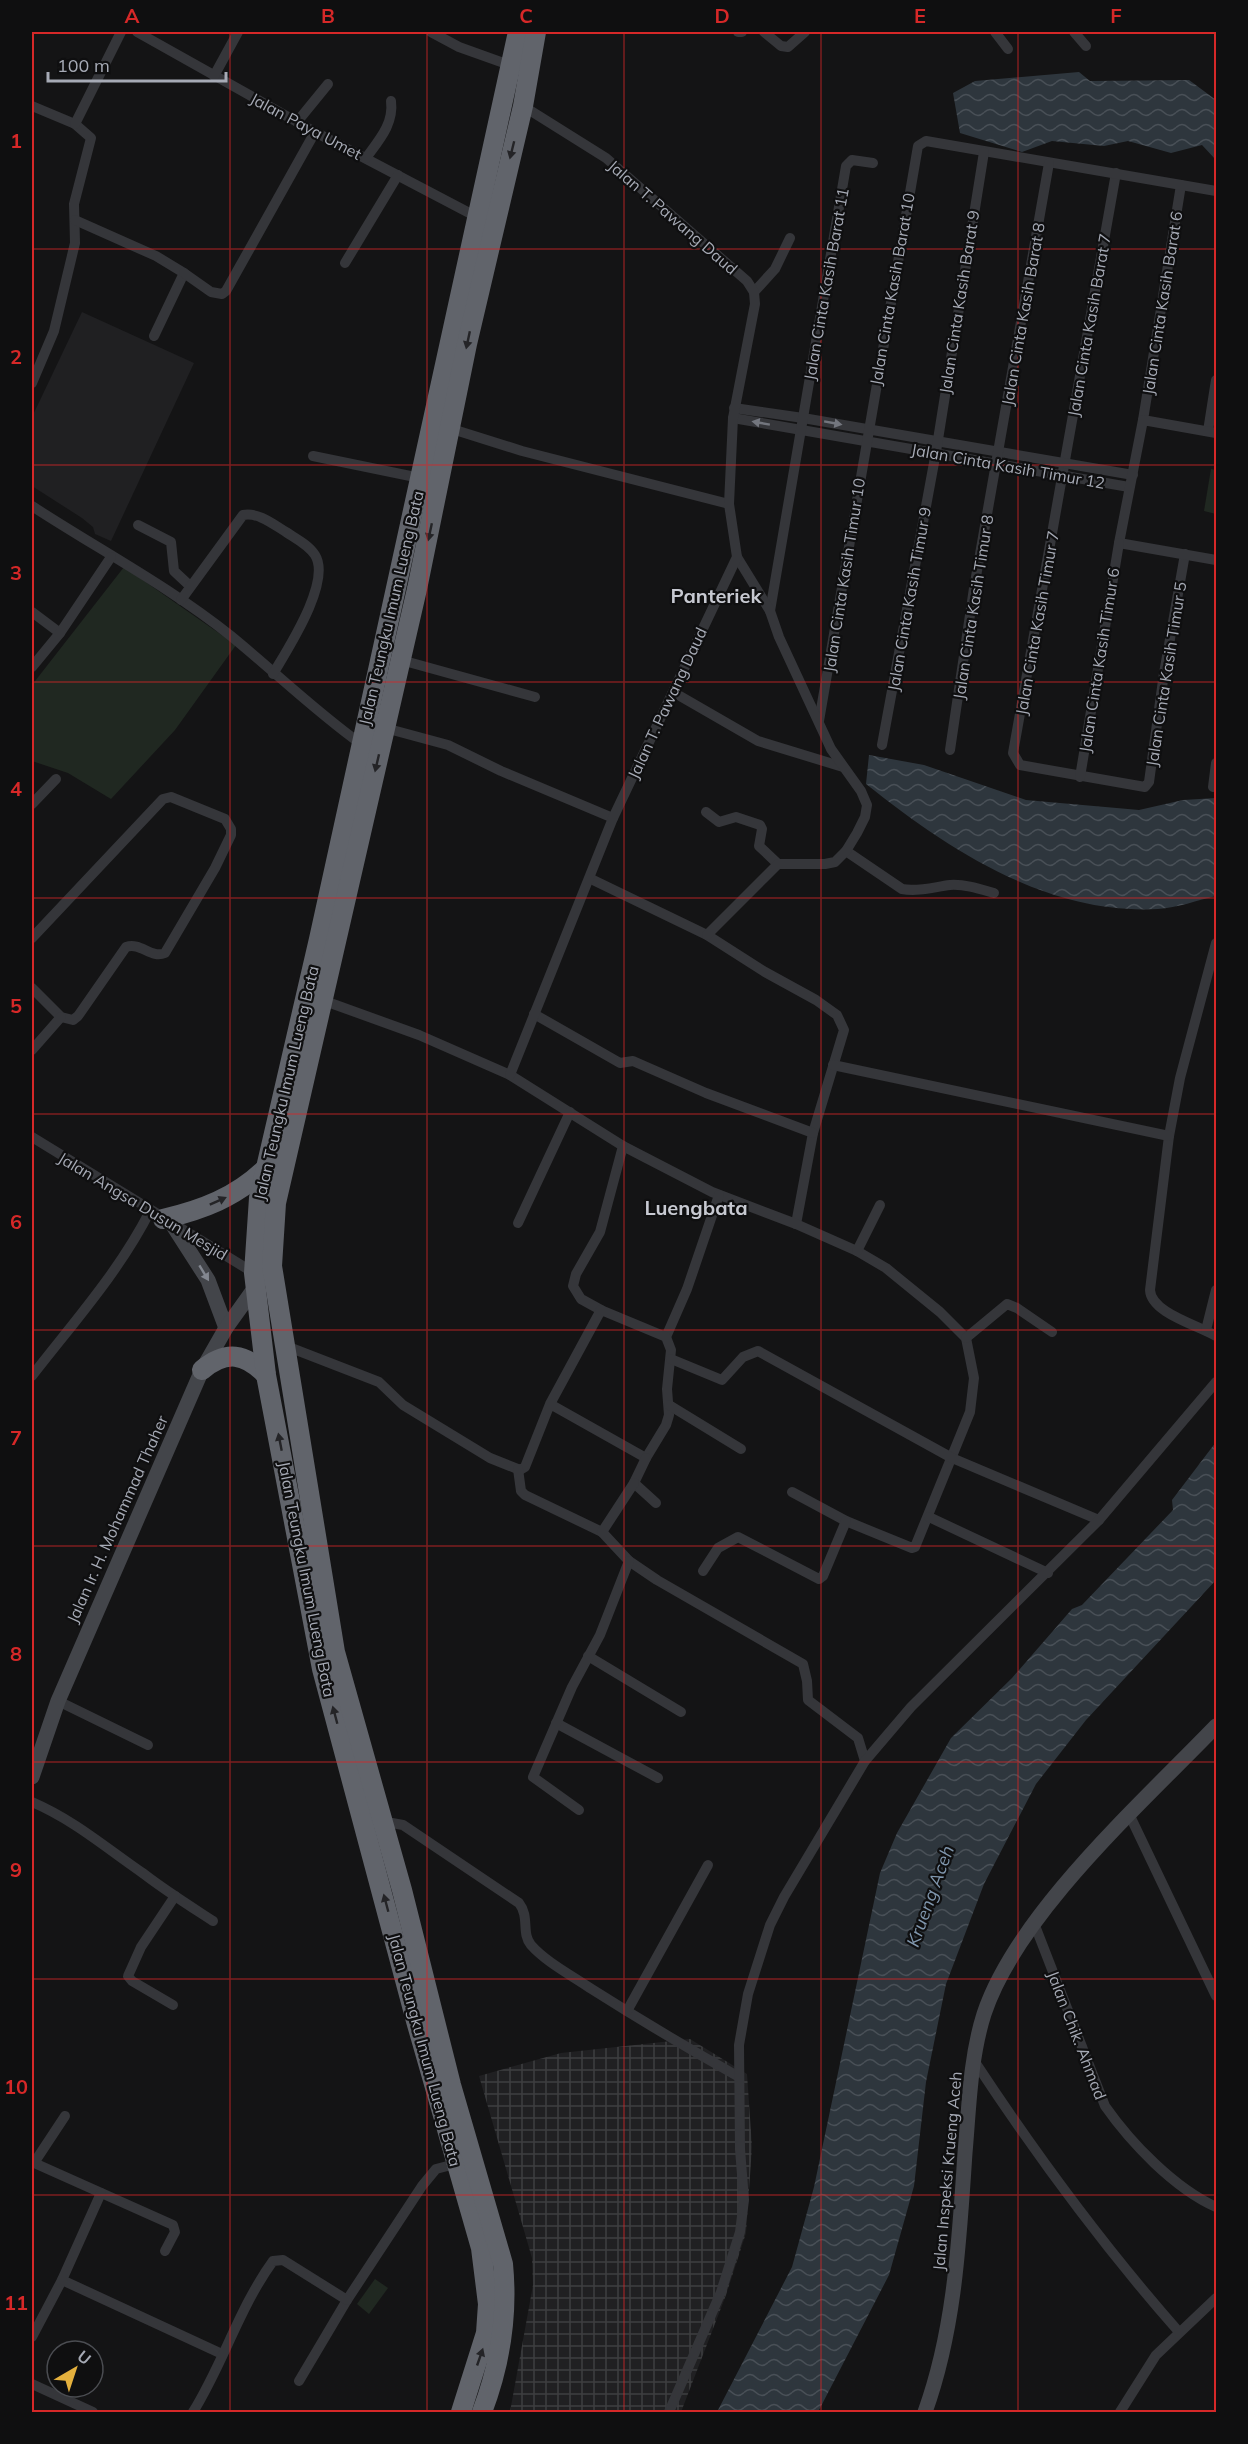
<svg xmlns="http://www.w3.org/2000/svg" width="1248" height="2444" font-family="Mulish,sans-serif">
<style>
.built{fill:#202022}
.industrial{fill:url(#industrial-grid)}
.green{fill:#202821}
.water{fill:url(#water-waves)}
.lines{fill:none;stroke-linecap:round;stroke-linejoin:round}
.street{stroke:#35363a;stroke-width:10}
.secondary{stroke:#43454a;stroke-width:15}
.highway{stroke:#61646b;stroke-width:20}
.oneway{fill:#242427}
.oneway2{fill:#73767e}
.oneway3{fill:#838790}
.grid{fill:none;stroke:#d62828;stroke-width:1.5;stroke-opacity:0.55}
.labels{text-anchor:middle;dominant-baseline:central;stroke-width:4.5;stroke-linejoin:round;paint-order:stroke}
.street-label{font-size:16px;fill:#a6aab5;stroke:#0f0f10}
.water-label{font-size:18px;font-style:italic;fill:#8097ae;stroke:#0f0f10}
.quarter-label{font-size:20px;font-weight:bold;fill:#c7c9d1;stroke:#0f0f10}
.neatline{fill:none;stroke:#d62828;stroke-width:2}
.grid-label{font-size:20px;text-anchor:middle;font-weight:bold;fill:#d62828}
</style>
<defs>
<pattern id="industrial-grid" width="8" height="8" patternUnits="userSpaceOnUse" patternTransform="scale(1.5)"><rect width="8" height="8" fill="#202022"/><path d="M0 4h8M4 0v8" fill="none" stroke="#3d3e40"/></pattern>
<pattern id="water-waves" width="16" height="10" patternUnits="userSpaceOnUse" patternTransform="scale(1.5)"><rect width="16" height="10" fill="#2e363d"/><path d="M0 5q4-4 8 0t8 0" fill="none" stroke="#495057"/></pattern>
</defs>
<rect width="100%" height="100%" fill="#141415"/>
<path class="built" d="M 82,312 L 194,363 L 111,541 L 95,534 L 93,527 L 82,518 L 32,486 L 32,417 Z"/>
<path class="industrial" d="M 690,2039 L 747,2074 L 752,2147 L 746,2233 L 726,2295 L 681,2412 L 510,2412 L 533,2285 L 532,2258 L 479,2076 L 561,2053 Z"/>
<g class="green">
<path d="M 1211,469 L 1216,470 L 1216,514 L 1204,511 Z"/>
<path d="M 124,567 L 236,645 L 175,730 L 111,799 L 68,773 L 32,761 L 32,685 Z"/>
<path d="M 375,2279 L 388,2288 L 369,2314 L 357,2304 Z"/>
</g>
<g class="water">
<path d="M 1079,72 L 1090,81 L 1189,80 L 1216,100 L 1216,160 L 1202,145 L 1171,153 L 1128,141 L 1104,146 L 1052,141 L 1022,152 L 960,133 L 953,93 L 975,81 Z"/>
<path d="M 869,755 L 924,765 L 1026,800 L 1139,810 L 1183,800 L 1216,798 L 1216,896 C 1198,900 1177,908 1158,909 C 1047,915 949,850 866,784 Z"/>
<path d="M 1216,1442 L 1216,1580 L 1086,1720 L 1036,1784 L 984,1884 L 946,1984 L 926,2082 L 914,2186 L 889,2275 L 818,2412 L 717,2412 L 792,2267 L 814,2187 L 880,1873 L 897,1833 L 951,1738 L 1012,1678 L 1072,1609 L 1082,1605 L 1173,1510 L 1172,1500 Z"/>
</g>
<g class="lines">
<g class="street">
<path d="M 137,32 L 315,132 L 477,217"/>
<path d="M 431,32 L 459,47 L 512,66"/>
<path d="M 738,32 L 742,32"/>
<path d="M 764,32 L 781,46 L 788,47 L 805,32"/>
<path d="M 995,32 L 1008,49"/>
<path d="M 1074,32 L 1086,46"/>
<path d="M 214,76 L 238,32"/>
<path d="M 32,106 L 75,124 L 91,138 L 74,204 L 75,243 L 54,331 L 32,383"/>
<path d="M 297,122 L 328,84"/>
<path d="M 75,124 L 121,32"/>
<path d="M 366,158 C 379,140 394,124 391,101"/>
<path d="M 1116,173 L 1013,753 L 1020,765 L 1145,787 L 1149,782 L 1164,673 L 1185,554"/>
<path d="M 75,220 L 156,256 L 184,273 L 154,336"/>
<path d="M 345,263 L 398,175"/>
<path d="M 184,273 L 211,292 L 222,294 L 226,291 L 315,132"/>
<path d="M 754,292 L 775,269 L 790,238"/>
<path d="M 734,408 L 803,418 L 1133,475"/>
<path d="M 733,418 L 1129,487"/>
<path d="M 1143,420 L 1181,185"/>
<path d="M 452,429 L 522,451 L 729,504"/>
<path d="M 1208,431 L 1216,380"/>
<path d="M 1216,433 L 1143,420 L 1119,543 L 1216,560"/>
<path d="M 313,456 L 420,478"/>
<path d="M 32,506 C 98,549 170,587 231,636 C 275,672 315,711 361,744"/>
<path d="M 138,525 L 171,542 L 174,571 L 190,586"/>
<path d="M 181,600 L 243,515 C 258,512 273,524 286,532 C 295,538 309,545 315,555 C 332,582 287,650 273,674"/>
<path d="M 770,611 L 846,166 L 852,160 L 873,163"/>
<path d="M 32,612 L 60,633"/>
<path d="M 401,660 L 535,697"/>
<path d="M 32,667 L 60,633 L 111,557"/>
<path d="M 673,692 L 758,741 L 843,767"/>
<path d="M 819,721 L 918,146 L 926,141 L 1216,191"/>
<path d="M 385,728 L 448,745 L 501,771 L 613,818"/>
<path d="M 882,745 L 936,452 L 984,152"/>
<path d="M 950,750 L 974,588 L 1049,163"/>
<path d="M 1080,777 L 1119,543"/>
<path d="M 1213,787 L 1216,763"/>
<path d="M 32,804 L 56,779"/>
<path d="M 706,812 L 719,822 L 736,817 L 760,825 L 762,829 L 759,846 L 778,864"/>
<path d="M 846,851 L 902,889 C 918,892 934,887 950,885 C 965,884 980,889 994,893"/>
<path d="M 591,879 L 707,935 L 765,972 L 816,1000 L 837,1015 L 844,1030 L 813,1133 L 796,1224"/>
<path d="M 707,935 L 778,864 L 825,864 L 835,862 L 846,851 L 857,833 L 865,817 L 867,805 L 861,791 L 831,749 L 779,637 L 770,611 L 737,557"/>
<path d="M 32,938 L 163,799 L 171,797 L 225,819 L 231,829 L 231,835 L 215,868 L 165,953 C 151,959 141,942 126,947 L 78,1016 L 73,1020 L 61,1017 L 32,988"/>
<path d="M 1216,943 L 1180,1078 L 1169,1136 L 1150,1290 C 1151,1313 1198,1325 1216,1336"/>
<path d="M 322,1000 L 419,1035 L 510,1075 L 623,1146 L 712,1192 L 796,1224 L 857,1251 L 886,1268 L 940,1312 L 966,1338 L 974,1378 L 970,1412 L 915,1547 L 912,1548 L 846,1521 L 792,1492"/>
<path d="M 534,1014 L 620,1063 L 633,1061 L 706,1093 L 813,1133"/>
<path d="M 32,1050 L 61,1017"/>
<path d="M 833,1065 L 1169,1136"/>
<path d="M 510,1075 L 613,818 L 737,557 L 729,504 L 733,418 L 755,304 L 754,292 L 747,281 L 606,158 L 523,106"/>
<path d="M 32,1137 L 254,1273"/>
<path d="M 518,1223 L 570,1112"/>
<path d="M 857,1251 L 880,1205"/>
<path d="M 601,1310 L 581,1299 L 573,1286 L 576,1274 L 600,1232 L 623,1146"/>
<path d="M 1206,1330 L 1216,1290"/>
<path d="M 666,1337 L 687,1289 L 719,1195"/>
<path d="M 966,1338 L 1007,1304 L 1017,1308 L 1052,1332"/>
<path d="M 286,1346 L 379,1382 L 403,1405 L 490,1458 L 520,1470 L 525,1467 L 550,1404 L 601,1310 L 666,1337 L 671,1350 L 667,1389 L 669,1415 L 666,1425 L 646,1458 L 550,1404"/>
<path d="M 671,1359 L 722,1380 L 743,1357 L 758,1351 L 952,1458 L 1099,1520"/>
<path d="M 32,1376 C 73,1323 119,1272 150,1211"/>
<path d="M 669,1405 L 741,1449"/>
<path d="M 646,1458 L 634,1483 L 656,1503"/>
<path d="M 518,1469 L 521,1491 L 525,1495 L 602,1532"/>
<path d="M 634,1483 L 602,1532 L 629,1561 L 657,1580 L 803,1664 L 807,1681 L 808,1700 L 858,1738 L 865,1761"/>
<path d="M 929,1517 L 1048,1573"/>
<path d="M 703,1571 L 718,1548 L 738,1537 L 819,1579 L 823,1576 L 846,1521"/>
<path d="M 588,1656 L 681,1712"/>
<path d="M 58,1701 L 148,1745"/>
<path d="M 556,1723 L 658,1778"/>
<path d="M 32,1802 C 74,1820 106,1848 144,1874 C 166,1891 190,1906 213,1921"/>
<path d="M 579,1810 L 533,1777 L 572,1687 L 600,1635 L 629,1561"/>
<path d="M 1130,1816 L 1216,1996"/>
<path d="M 381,1821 L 403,1825 L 519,1903 C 530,1917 521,1933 531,1945 C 546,1962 571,1975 590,1988 C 639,2019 689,2049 739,2077"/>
<path d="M 1034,1923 L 1105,2106 C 1131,2143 1174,2188 1216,2207"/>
<path d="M 173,2005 L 132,1981 L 128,1976 L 141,1947 L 175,1896"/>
<path d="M 627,2011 L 708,1865"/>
<path d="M 975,2062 C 1037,2156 1104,2247 1179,2332"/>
<path d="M 32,2162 L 173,2225 L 175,2232 L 165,2251"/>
<path d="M 34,2163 L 65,2116"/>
<path d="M 62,2280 L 222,2354"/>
<path d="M 32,2337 L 62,2280 L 101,2193"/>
<path d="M 299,2381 L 347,2300 L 422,2186 L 436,2169 L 459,2163"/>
<path d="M 32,2384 L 93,2412"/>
<path d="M 193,2412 C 223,2364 239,2308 273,2261 L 283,2260 L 347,2300"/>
<path d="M 669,2412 L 721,2292 L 740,2232 L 744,2200 L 740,2149 L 739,2045 L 748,1994 L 770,1925 L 784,1897 L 865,1761 L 911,1707 L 1099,1520 L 1216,1382"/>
<path d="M 1120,2412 L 1156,2355 L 1216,2298"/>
</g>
<g class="secondary">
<path d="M 172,1224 L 208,1280 L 226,1328"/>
<path d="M 32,1777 L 58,1701 L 202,1370 L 226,1328 L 256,1286"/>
<path d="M 925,2412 C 955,2329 959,2241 965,2153 C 969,2108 970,2058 984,2014 C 1017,1914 1143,1802 1216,1726"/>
</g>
<g class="highway">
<path d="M 163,1219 C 202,1210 236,1197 265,1169"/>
<path d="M 202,1370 C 226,1350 245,1353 266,1375"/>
<path d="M 461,2412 L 486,2333 L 488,2304 L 481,2248 L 416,2021 L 322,1669 L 266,1375 L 254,1273 L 259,1198 L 319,939 L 518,32"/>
<path d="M 482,2412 C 500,2365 508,2315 503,2264 L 451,2085 L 402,1890 L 335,1652 L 272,1266 L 276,1203 L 417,589 L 467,344 L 523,106 L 536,32"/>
</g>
</g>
<defs><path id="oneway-solid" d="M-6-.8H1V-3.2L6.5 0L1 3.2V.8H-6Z" transform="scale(1.5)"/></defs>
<g class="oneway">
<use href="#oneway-solid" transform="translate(512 150) rotate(104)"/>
<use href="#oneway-solid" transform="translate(468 340) rotate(102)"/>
<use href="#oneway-solid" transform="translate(430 532) rotate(102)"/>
<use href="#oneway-solid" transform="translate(377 763) rotate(103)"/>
<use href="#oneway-solid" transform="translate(218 1201) rotate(-24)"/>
<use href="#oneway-solid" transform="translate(280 1442) rotate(-101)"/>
<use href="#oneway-solid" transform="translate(335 1715) rotate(-105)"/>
<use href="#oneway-solid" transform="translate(386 1903) rotate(-105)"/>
<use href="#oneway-solid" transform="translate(480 2357) rotate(-71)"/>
</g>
<g class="oneway2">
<use href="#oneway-solid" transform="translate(761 423) rotate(-170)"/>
<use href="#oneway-solid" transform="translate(833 423) rotate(10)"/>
</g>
<use class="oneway3" href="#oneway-solid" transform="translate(204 1273) rotate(59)"/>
<path class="grid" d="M 230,32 L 230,2412M 427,32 L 427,2412M 624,32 L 624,2412M 821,32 L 821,2412M 1018,32 L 1018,2412M 32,249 L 1216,249M 32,465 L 1216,465M 32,682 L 1216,682M 32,898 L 1216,898M 32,1114 L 1216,1114M 32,1330 L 1216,1330M 32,1546 L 1216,1546M 32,1762 L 1216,1762M 32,1979 L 1216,1979M 32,2195 L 1216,2195"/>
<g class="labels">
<g class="street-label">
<text transform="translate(306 126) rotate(28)">Jalan Paya Umet</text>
<text transform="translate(673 217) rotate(41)">Jalan T. Pawang Daud</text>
<text transform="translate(826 284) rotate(-80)">Jalan Cinta Kasih Barat 11</text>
<text transform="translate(892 289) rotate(-80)">Jalan Cinta Kasih Barat 10</text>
<text transform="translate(959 302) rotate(-81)">Jalan Cinta Kasih Barat 9</text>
<text transform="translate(1162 303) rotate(-81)">Jalan Cinta Kasih Barat 6</text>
<text transform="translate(1023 314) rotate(-80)">Jalan Cinta Kasih Barat 8</text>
<text transform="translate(1089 325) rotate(-80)">Jalan Cinta Kasih Barat 7</text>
<text transform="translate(1008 466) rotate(10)">Jalan Cinta Kasih Timur 12</text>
<text transform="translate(844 575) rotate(-81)">Jalan Cinta Kasih Timur 10</text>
<text transform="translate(909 599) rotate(-80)">Jalan Cinta Kasih Timur 9</text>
<text transform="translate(973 607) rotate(-81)">Jalan Cinta Kasih Timur 8</text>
<text transform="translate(391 608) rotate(-77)">Jalan Teungku Imum Lueng Bata</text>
<text transform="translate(1037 623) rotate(-80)">Jalan Cinta Kasih Timur 7</text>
<text transform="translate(1099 660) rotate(-81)">Jalan Cinta Kasih Timur 6</text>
<text transform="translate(1166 674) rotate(-81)">Jalan Cinta Kasih Timur 5</text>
<text transform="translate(667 703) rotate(-65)">Jalan T. Pawang Daud</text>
<text transform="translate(286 1083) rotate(-77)">Jalan Teungku Imum Lueng Bata</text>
<text transform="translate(143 1206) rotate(31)">Jalan Angsa Dusun Mesjid</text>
<text transform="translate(117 1519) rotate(-66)">Jalan Ir. H. Mohammad Thaher</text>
<text transform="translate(307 1579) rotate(79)">Jalan Teungku Imum Lueng Bata</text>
<text transform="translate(1077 2035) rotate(69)">Jalan Chik. Ahmad</text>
<text transform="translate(425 2050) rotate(75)">Jalan Teungku Imum Lueng Bata</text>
<text transform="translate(947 2171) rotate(-85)">Jalan Inspeksi Krueng Aceh</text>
</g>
<g class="water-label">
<text transform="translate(930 1896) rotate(-70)">Krueng Aceh</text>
</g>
<g class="quarter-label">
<text x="716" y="595">Panteriek</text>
<text x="696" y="1207">Luengbata</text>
</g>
</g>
<rect width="1248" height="2444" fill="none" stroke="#0f0f10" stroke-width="66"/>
<g transform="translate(75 2369) rotate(39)"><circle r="28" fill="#0f0f10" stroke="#4b4d52" stroke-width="1.5"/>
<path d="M0-4.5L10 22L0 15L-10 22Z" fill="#e4b03d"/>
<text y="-9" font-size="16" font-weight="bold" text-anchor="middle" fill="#a6aab5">U</text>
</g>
<path d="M48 72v9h178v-9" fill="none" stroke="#a6aab5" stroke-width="3"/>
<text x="57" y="72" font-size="18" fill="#a6aab5" stroke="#0f0f10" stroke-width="4.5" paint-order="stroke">100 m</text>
<rect x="33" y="33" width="1182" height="2378" class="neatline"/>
<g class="grid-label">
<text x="132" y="23">A</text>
<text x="328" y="23">B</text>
<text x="526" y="23">C</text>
<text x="722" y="23">D</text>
<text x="920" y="23">E</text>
<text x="1116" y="23">F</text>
<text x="16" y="148">1</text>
<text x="16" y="364">2</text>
<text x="16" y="580">3</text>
<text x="16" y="796">4</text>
<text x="16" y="1013">5</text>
<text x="16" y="1229">6</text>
<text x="16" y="1445">7</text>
<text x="16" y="1661">8</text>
<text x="16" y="1877">9</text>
<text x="16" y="2094">10</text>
<text x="16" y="2310">11</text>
</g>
</svg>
